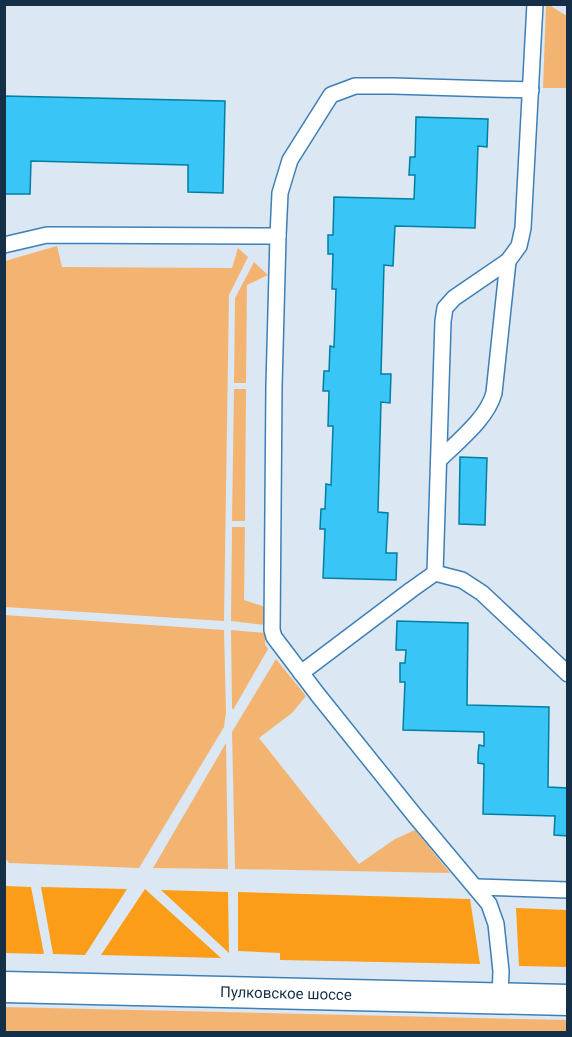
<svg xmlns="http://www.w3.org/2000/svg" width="572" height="1037" font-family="Roboto,sans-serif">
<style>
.green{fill:#f4b471}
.forest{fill:#fb9d18}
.building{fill:#39c5f6;stroke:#007fa3;stroke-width:1.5}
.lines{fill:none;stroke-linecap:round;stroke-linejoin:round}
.lane-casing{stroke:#3e7fb5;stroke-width:18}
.street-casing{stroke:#3e7fb5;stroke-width:33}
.lane{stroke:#fff;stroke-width:15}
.street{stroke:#fff;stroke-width:30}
.labels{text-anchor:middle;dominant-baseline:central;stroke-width:5;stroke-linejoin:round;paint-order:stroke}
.street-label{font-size:15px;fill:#142f46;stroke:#fff}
</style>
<rect width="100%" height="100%" fill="#dbe7f3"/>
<g class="green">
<path d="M 546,5 L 549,5 L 567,16 L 567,88 L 543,88 Z"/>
<path d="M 57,246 L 62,267 L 232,268 L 238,248 L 248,257 L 229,295 L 224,621 L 5,607 L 5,261 Z"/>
<path d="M 254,262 L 268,275 L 247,285 L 246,383 L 234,383 L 235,298 Z"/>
<path d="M 234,389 L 246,389 L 245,521 L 232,521 Z"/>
<path d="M 232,527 L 245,527 L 244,600 L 265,607 L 265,625 L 231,621 Z"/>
<path d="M 5,615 L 224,630 L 226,712 L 224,727 L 139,868 L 9,863 L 5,858 Z"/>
<path d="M 231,630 L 265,633 L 265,644 L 268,649 L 233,710 L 232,708 Z"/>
<path d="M 276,659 L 306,696 L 292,713 L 259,738 L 359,864 L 395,839 L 415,830 L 450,873 L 235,869 L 232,732 Z"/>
<path d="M 226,743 L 228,869 L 153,868 Z"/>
<path d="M 4,1007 L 567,1020 L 568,1032 L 5,1032 Z"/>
</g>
<g class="forest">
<path d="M 5,886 L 31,887 L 44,954 L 5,953 Z"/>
<path d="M 41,887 L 127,889 L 85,955 L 53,954 Z"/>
<path d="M 145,889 L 221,958 L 101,955 Z"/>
<path d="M 161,890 L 228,892 L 229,953 Z"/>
<path d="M 238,892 L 470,899 L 480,964 L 280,960 L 280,953 L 238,951 Z"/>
<path d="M 516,908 L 567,910 L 567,967 L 519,966 Z"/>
</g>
<g class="building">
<path d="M 4,96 L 225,101 L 223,193 L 188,192 L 188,165 L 31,161 L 30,194 L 4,194 Z"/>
<path d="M 416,117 L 488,119 L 487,147 L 478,146 L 475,228 L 395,226 L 393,266 L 384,265 L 381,374 L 391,374 L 390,403 L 381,402 L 378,512 L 388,513 L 386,553 L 397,553 L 396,580 L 323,578 L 325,529 L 320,529 L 321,509 L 325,509 L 326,484 L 331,485 L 333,426 L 328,426 L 329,391 L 323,391 L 324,371 L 329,371 L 330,346 L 334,347 L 336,289 L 332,289 L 333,254 L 328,254 L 328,235 L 333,235 L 334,197 L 414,199 L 415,175 L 409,175 L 410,157 L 415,157 Z"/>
<path d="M 460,457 L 487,458 L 485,525 L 459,524 Z"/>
<path d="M 397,621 L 468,623 L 467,705 L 549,707 L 548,787 L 568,788 L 568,836 L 554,835 L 555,816 L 483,814 L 484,764 L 478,763 L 478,754 L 479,745 L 484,746 L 484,732 L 403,730 L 405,682 L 400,682 L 400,663 L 405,663 L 406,650 L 396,650 Z"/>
</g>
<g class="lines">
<g class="lane-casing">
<g id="lane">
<path d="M 278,236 L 280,193 L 290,160 L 331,95 L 355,86 L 393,86 L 531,90"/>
<path d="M 4,245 L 47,235 L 278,236 L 274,386 L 272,630 L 274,637 L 318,695 L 416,817 L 489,904 L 496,924 L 501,971 L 500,998"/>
<path d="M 439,460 C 458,441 487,419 494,393 L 508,261"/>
<path d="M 435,573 L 462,580 L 482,593 L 568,674"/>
<path d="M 301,673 L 411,590 L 435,573 L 443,321 L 445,308 L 454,298 L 508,261 L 519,246 L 523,228 L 535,4"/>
<path d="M 476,887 L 568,890"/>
</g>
</g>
<g class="street-casing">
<g id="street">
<path id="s1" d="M 4,987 L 568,1000"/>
</g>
</g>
<use href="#lane" class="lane"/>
<use href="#street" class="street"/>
</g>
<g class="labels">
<g class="street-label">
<text stroke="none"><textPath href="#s1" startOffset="282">Пулковское шоссе</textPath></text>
</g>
</g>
<rect width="572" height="1037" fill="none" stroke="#142f46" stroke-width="12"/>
</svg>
